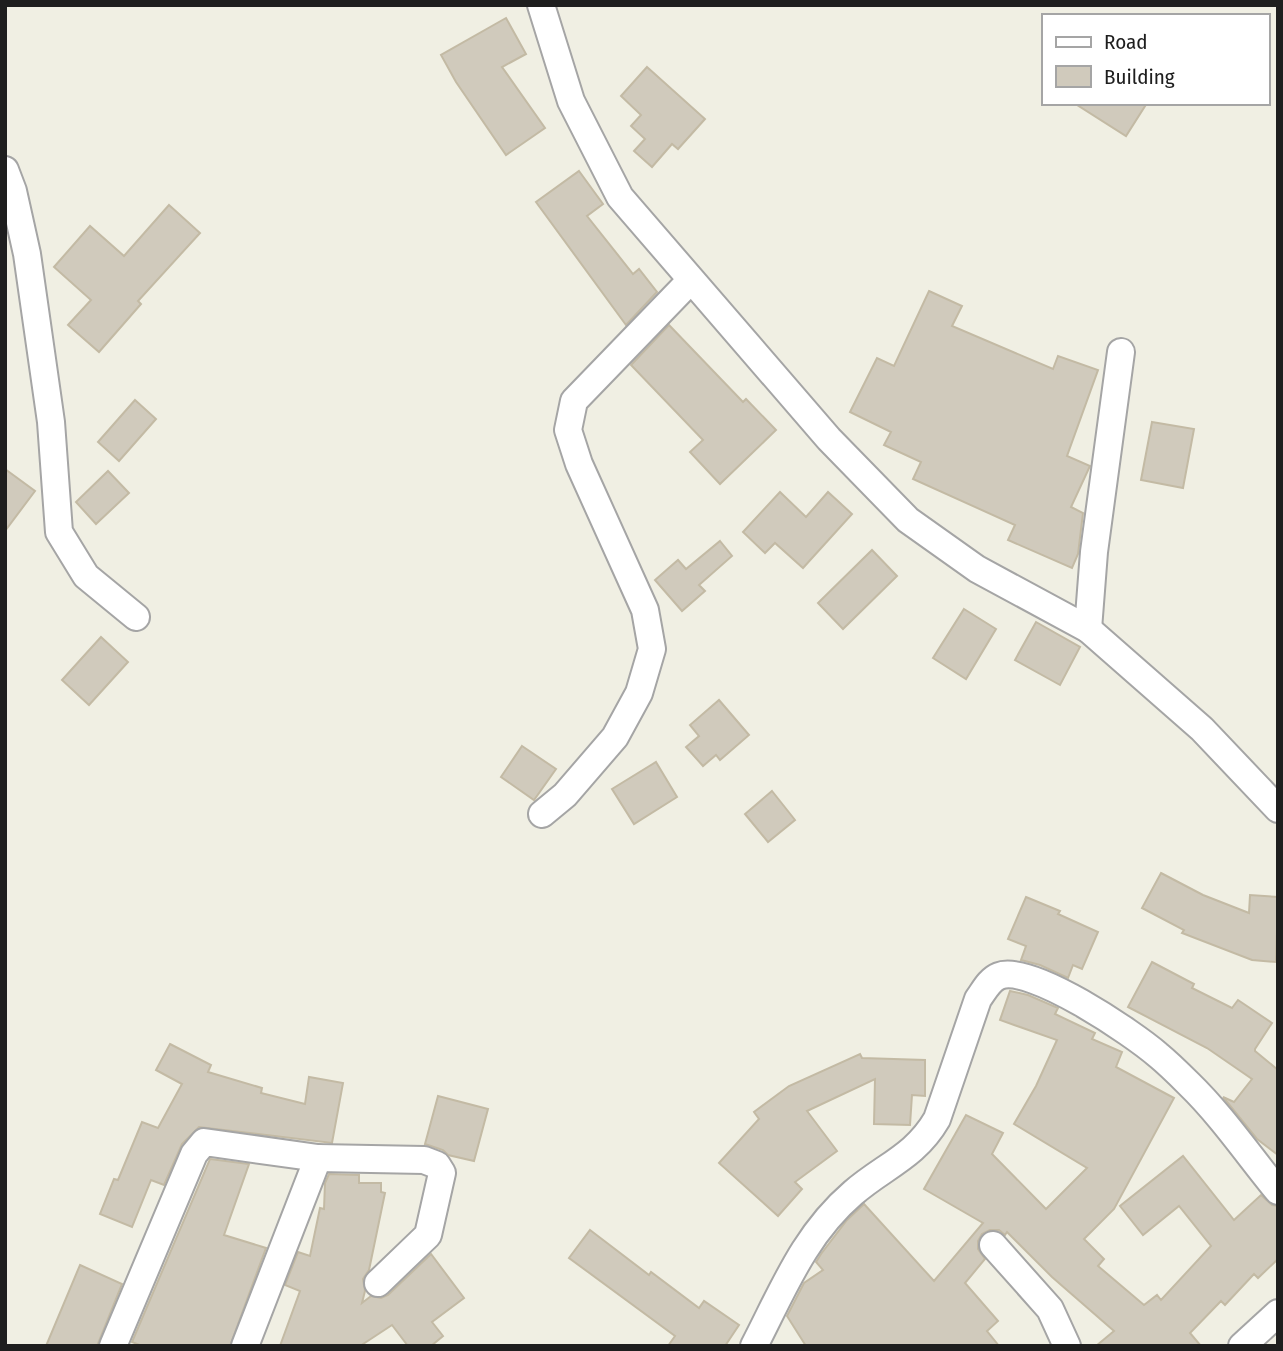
<svg xmlns="http://www.w3.org/2000/svg" width="1283" height="1351" font-family="'Fira Sans Condensed',sans-serif">
<style>
.building{fill:#d0cabc;stroke:#c3baa4;stroke-width:2}
.lines{fill:none;stroke-linecap:round;stroke-linejoin:round}
.minor-casing{stroke:#a5a5a5;stroke-width:30}
.minor{stroke:#fff;stroke-width:26}
</style>
<rect width="100%" height="100%" fill="#f0efe3"/>
<g class="building">
<path d="M 506,18 L 526,54 L 502,67 L 545,128 L 506,155 L 456,82 L 441,55 Z"/>
<path d="M 647,67 L 705,119 L 678,149 L 672,144 L 652,167 L 634,151 L 645,139 L 631,126 L 641,115 L 621,96 Z"/>
<path d="M 1074,103 L 1147,103 L 1126,136 Z"/>
<path d="M 579,171 L 603,204 L 587,216 L 633,274 L 639,269 L 657,292 L 626,325 L 536,202 Z"/>
<path d="M 169,205 L 200,233 L 138,301 L 141,304 L 99,352 L 68,325 L 91,300 L 54,267 L 90,226 L 124,256 Z"/>
<path d="M 929,291 L 962,306 L 952,326 L 1053,369 L 1058,356 L 1098,370 L 1067,456 L 1090,466 L 1071,507 L 1083,513 L 1078,554 L 1072,568 L 1008,540 L 1015,525 L 913,479 L 921,462 L 884,445 L 891,432 L 850,412 L 877,358 L 894,366 Z"/>
<path d="M 669,325 L 743,402 L 746,399 L 776,430 L 720,484 L 690,452 L 703,440 L 631,365 Z"/>
<path d="M 135,400 L 156,419 L 119,461 L 98,442 Z"/>
<path d="M 1152,422 L 1194,429 L 1183,488 L 1141,480 Z"/>
<path d="M 5,469 L 35,491 L 5,531 Z"/>
<path d="M 108,471 L 129,493 L 96,524 L 76,502 Z"/>
<path d="M 780,492 L 806,517 L 828,492 L 852,514 L 803,568 L 775,543 L 765,553 L 743,532 Z"/>
<path d="M 720,541 L 732,556 L 699,585 L 705,591 L 682,611 L 655,580 L 678,560 L 686,569 Z"/>
<path d="M 872,550 L 897,576 L 843,629 L 818,603 Z"/>
<path d="M 964,609 L 996,629 L 966,679 L 933,658 Z"/>
<path d="M 1036,622 L 1080,647 L 1060,685 L 1015,660 Z"/>
<path d="M 101,637 L 128,662 L 89,705 L 62,680 Z"/>
<path d="M 719,700 L 749,735 L 720,760 L 716,755 L 703,766 L 686,747 L 699,736 L 690,725 Z"/>
<path d="M 522,746 L 556,769 L 534,800 L 501,777 Z"/>
<path d="M 656,762 L 677,797 L 634,824 L 612,789 Z"/>
<path d="M 772,791 L 795,820 L 768,842 L 745,814 Z"/>
<path d="M 1161,873 L 1203,895 L 1249,913 L 1250,895 L 1278,897 L 1276,962 L 1252,960 L 1182,933 L 1184,930 L 1142,908 Z"/>
<path d="M 1026,897 L 1060,911 L 1058,914 L 1098,932 L 1082,969 L 1073,965 L 1068,978 L 1040,965 L 1021,960 L 1026,946 L 1008,939 Z"/>
<path d="M 1152,962 L 1194,984 L 1192,988 L 1232,1008 L 1238,1000 L 1272,1023 L 1255,1049 L 1255,1051 L 1278,1070 L 1278,1155 L 1257,1139 L 1223,1097 L 1234,1102 L 1252,1079 L 1207,1048 L 1128,1007 Z"/>
<path d="M 1010,991 L 1028,995 L 1058,1008 L 1055,1014 L 1095,1033 L 1092,1039 L 1122,1052 L 1116,1067 L 1174,1098 L 1114,1209 L 1084,1239 L 1104,1259 L 1098,1266 L 1144,1305 L 1157,1295 L 1161,1300 L 1211,1246 L 1179,1206 L 1143,1235 L 1120,1206 L 1183,1156 L 1234,1220 L 1261,1195 L 1272,1205 L 1278,1206 L 1278,1259 L 1258,1278 L 1254,1274 L 1225,1305 L 1221,1301 L 1190,1333 L 1201,1346 L 1096,1346 L 1114,1331 L 1052,1277 L 1007,1232 L 1005,1235 L 999,1230 L 990,1230 L 982,1234 L 978,1241 L 978,1249 L 985,1259 L 965,1283 L 998,1321 L 987,1331 L 999,1346 L 806,1346 L 787,1316 L 804,1283 L 823,1270 L 816,1262 L 821,1254 L 847,1220 L 864,1204 L 934,1281 L 983,1223 L 924,1189 L 966,1115 L 1003,1133 L 992,1154 L 1046,1209 L 1087,1168 L 1014,1124 L 1036,1086 L 1057,1040 L 1000,1020 Z"/>
<path d="M 170,1044 L 211,1065 L 208,1072 L 262,1088 L 261,1093 L 305,1104 L 309,1077 L 343,1083 L 332,1143 L 199,1127 L 182,1144 L 164,1185 L 151,1180 L 132,1227 L 100,1214 L 114,1179 L 118,1180 L 142,1122 L 158,1128 L 182,1084 L 156,1070 Z"/>
<path d="M 860,1054 L 862,1058 L 925,1060 L 925,1096 L 912,1095 L 910,1125 L 874,1124 L 875,1079 L 807,1111 L 837,1151 L 795,1182 L 802,1189 L 778,1216 L 719,1163 L 759,1119 L 754,1112 L 789,1086 Z"/>
<path d="M 438,1096 L 488,1109 L 474,1161 L 448,1155 L 443,1150 L 425,1144 Z"/>
<path d="M 210,1159 L 249,1164 L 224,1235 L 266,1248 L 230,1346 L 142,1346 L 132,1342 Z"/>
<path d="M 329,1174 L 359,1175 L 359,1183 L 381,1183 L 381,1192 L 385,1193 L 369,1270 L 363,1279 L 365,1291 L 362,1303 L 371,1296 L 381,1298 L 388,1295 L 431,1254 L 464,1298 L 432,1322 L 443,1336 L 431,1346 L 408,1346 L 392,1325 L 360,1346 L 280,1346 L 300,1291 L 285,1285 L 298,1252 L 310,1256 L 320,1208 L 324,1209 L 325,1183 Z"/>
<path d="M 590,1230 L 649,1275 L 651,1272 L 699,1308 L 704,1301 L 739,1325 L 725,1346 L 668,1346 L 675,1336 L 569,1258 Z"/>
<path d="M 80,1265 L 122,1284 L 97,1346 L 46,1346 Z"/>
</g>
<g class="lines">
<g class="minor-casing">
<g id="minor">
<path d="M 541,5 L 571,101 L 620,197 L 829,439 L 908,520 L 977,569 L 1088,629 L 1202,729 L 1278,809"/>
<path d="M 5,170 L 13,191 L 27,254 L 51,422 L 59,532 L 86,576 L 136,617"/>
<path d="M 1088,629 L 1094,552 L 1121,352"/>
<path d="M 542,814 L 565,795 L 615,737 L 639,693 L 652,649 L 645,610 L 579,464 L 568,430 L 574,401 L 691,280"/>
<path d="M 993,1245 L 1050,1309 L 1067,1346"/>
<path d="M 113,1346 L 194,1154 L 204,1142 L 318,1158 L 424,1160 L 437,1165 L 442,1173 L 428,1235 L 378,1283"/>
<path d="M 245,1346 L 318,1158"/>
<path d="M 754,1346 C 783,1290 804,1235 853,1193 C 884,1166 915,1157 937,1119 L 978,999 C 984,991 989,980 999,976 C 1030,963 1134,1034 1158,1055 C 1169,1064 1179,1074 1189,1084 C 1222,1116 1249,1156 1278,1191"/>
<path d="M 1242,1346 L 1278,1313"/>
</g>
</g>
<use href="#minor" class="minor"/>
</g>
<rect width="1283" height="1351" fill="none" stroke="#1e1e1e" stroke-width="14"/>
<rect x="1042" y="14" width="228" height="91" fill="#ffffff" stroke="#a5a5a5" stroke-width="2"/>
<rect x="1056" y="37" width="35" height="10" fill="#ffffff" stroke="#a5a5a5" stroke-width="2"/>
<text x="1104" y="49" font-size="21" fill="#1e1e1e">Road</text>
<rect x="1056" y="66" width="35" height="21" fill="#d0cabc" stroke="#a5a5a5" stroke-width="2"/>
<text x="1104" y="84" font-size="21" fill="#1e1e1e">Building</text>
</svg>
